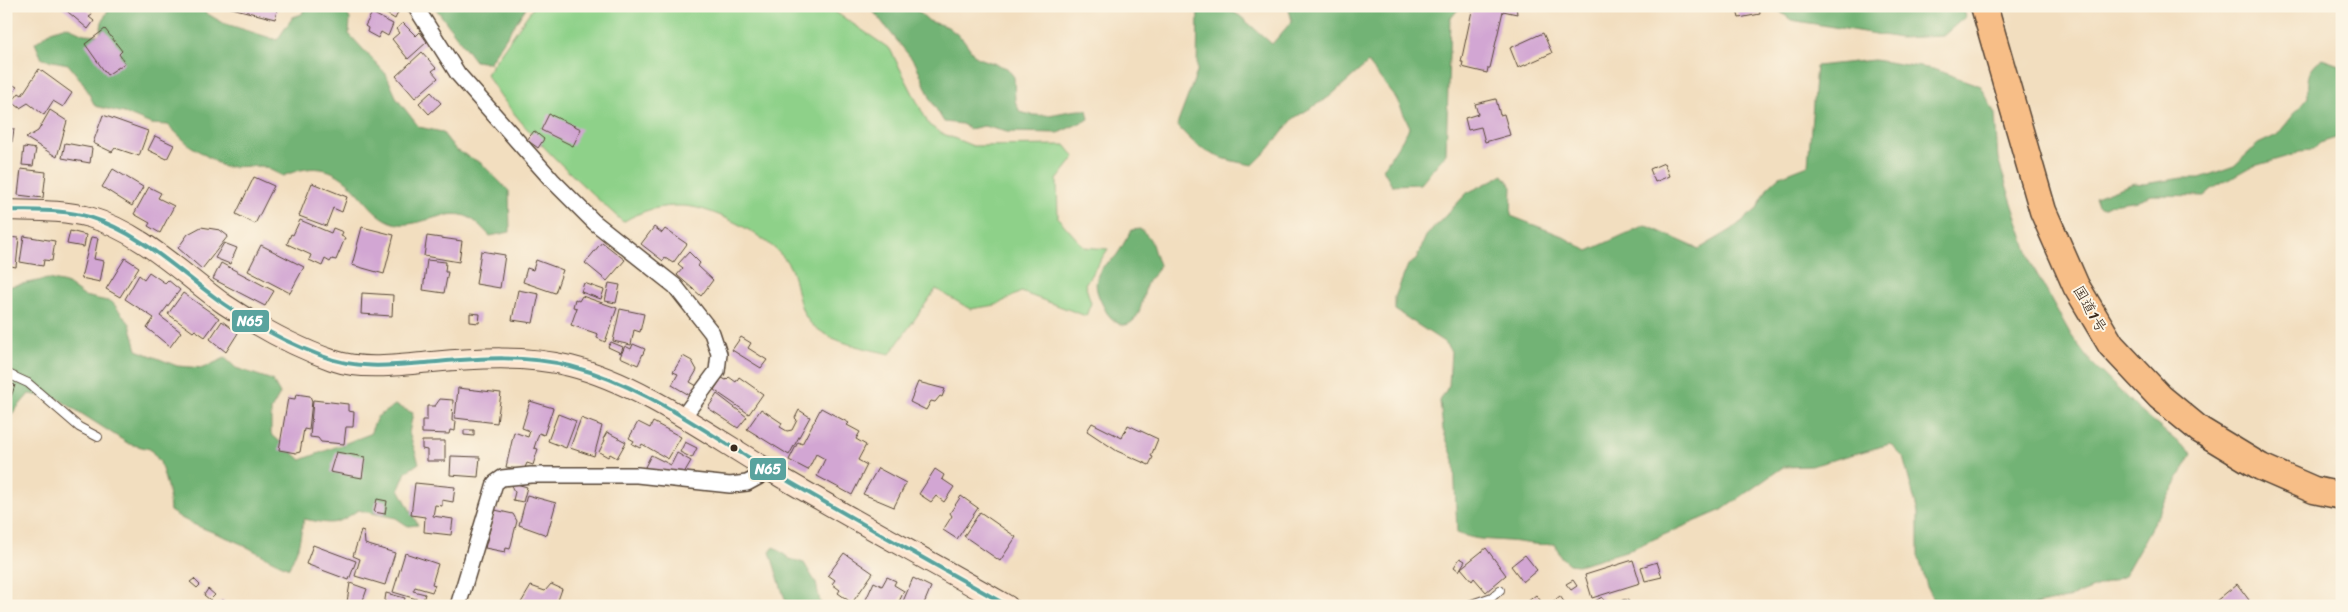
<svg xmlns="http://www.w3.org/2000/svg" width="2348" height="612" font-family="Sriracha,'Klee One',sans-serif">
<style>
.green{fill:#8ed189;stroke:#647e54}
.forest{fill:#72b375;stroke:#566e4a}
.building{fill:#d2a6d3}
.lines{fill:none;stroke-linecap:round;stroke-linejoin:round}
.lane-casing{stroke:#564536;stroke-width:10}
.street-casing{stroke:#564536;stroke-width:18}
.secondary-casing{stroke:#564536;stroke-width:22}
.highway-casing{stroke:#564536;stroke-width:29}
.lane{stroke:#fff;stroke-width:8}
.street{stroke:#fff;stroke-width:15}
.secondary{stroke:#fce5cf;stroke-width:20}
.highway{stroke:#f7be87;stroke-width:26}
.bus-1-casing{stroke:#fcf5e5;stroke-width:8}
.bus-1{stroke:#59a39e;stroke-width:4}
.bus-dot{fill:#3b2a1e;stroke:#fcf5e5;stroke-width:2}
.labels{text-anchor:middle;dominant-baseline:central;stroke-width:4;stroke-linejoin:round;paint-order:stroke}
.street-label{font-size:15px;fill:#3b2a1e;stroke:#fcf5e5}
.line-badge{stroke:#fcf5e5;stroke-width:2}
.badge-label{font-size:14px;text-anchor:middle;font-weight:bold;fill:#fff}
</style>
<rect width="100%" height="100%" fill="#fcf5e5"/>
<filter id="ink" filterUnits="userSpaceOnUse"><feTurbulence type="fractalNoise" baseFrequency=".02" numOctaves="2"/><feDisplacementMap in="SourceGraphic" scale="10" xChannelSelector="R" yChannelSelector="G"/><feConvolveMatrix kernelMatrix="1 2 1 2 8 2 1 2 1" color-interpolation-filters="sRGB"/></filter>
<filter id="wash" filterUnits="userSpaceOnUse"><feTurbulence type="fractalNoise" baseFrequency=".0096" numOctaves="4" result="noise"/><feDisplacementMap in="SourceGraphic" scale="20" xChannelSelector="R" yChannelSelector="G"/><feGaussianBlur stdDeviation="1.12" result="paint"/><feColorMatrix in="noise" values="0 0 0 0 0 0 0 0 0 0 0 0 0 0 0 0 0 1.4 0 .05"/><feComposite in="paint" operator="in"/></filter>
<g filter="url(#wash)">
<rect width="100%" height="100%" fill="#f2debf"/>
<path class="green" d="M 534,6 L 818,6 L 834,11 L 890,49 L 929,125 L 941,133 L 973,146 L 1065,145 L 1075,157 L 1057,180 L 1058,218 L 1084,247 L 1108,249 L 1085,284 L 1091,303 L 1086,316 L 1021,292 L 996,305 L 970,309 L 936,289 L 890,354 C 864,348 837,344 816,328 C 797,314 799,289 791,269 C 779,241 714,207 684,206 C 661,205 642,210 623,222 C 574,177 521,131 486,74 Z"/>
<g class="forest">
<path d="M 110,6 L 149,6 L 156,10 L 201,10 L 223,23 L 277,40 L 293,17 L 302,14 L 305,6 L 343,6 L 350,19 L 349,34 L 386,74 L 397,99 L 419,127 L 442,132 L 456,150 L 481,163 L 509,191 L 510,232 L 490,236 C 484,230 477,222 470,218 C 446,205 415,232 391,222 C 377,216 370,206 360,195 C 336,167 316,162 283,176 L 262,166 L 224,167 L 189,145 L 168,125 L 151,124 L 124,113 L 95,106 L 84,84 L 68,64 L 42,59 L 35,43 L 51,31 L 66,26 L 84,34 L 100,35 L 102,22 Z"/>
<path d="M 434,6 L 527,6 L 489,63 L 475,61 Z"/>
<path d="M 869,6 L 912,6 L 929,21 L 948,27 L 963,39 L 976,57 L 1007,68 L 1014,77 L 1015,101 L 1020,112 C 1049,121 1061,109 1087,110 L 1089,119 L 1058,133 L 1007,132 L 984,126 L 970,129 L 962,124 L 944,122 L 932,102 L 916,64 Z"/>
<path d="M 1198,6 L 1223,6 L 1240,16 L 1272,44 L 1292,21 L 1288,6 L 1461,6 L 1450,19 L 1446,154 L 1420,184 L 1392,185 L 1383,169 L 1410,127 L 1396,98 L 1368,63 L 1329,97 L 1294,118 L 1268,150 L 1253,165 C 1218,159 1200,153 1177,125 L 1197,72 Z"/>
<path d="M 1773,6 L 1962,6 L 1966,16 L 1943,36 L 1900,38 L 1791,20 Z"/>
<path d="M 2322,59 L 2342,66 L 2342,136 L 2320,143 L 2313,150 L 2299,151 L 2292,155 L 2251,167 L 2212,189 L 2204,196 L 2152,195 L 2138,200 L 2111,204 L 2103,208 L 2098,206 L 2095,197 L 2134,183 L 2144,184 L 2182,178 L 2200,178 L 2234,166 L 2258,144 L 2277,135 L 2308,97 C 2307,82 2307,67 2322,59 Z"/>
<path d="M 1874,60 L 1933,69 L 1981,86 L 1995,114 L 1998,160 L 2033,267 L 2071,335 L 2091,362 L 2139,410 L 2192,454 L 2124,576 L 2066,599 L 2029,606 L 1937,606 L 1928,590 L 1918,555 L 1918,513 L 1903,457 L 1890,444 L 1811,466 L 1783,467 L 1722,510 L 1626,551 L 1578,565 L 1569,564 L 1561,557 L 1555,544 C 1535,546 1525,542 1507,541 C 1485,539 1479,541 1457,533 L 1454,460 L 1443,430 L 1440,401 L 1449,385 L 1451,351 L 1444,342 L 1395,310 L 1395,297 L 1408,265 L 1416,260 L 1426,236 L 1467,193 L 1503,175 L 1512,187 L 1511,216 L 1560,235 L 1588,251 L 1645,225 L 1699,249 L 1731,230 L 1756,210 L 1768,187 L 1780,176 L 1808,165 L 1816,66 Z"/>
<path d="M 1140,229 C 1153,239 1151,243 1156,257 C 1156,258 1159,264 1159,265 C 1159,273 1150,276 1147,283 C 1142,296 1142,322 1125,325 C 1118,326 1111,318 1107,313 C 1099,298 1090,284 1102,268 C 1105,263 1112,261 1116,256 C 1122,248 1126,238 1132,230 Z"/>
<path d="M 48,279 L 66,283 L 84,296 L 112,302 L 130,324 L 137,350 L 177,366 L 203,368 L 225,358 L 236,368 L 272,380 L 280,394 L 271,410 L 271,434 L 301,460 L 370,434 L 377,417 L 395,405 L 413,413 L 409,433 L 419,463 L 406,472 L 399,489 L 418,525 L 408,526 L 396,518 L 358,510 C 334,527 332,524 304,519 L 298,547 L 289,568 C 275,562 264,556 251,549 C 225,534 195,529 170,511 L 168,490 L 160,462 L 150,449 L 129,444 L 57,398 L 29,394 L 11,415 L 6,416 L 6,287 Z"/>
<path d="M 774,547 L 790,559 L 804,563 L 816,583 L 820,602 L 824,606 L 787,606 L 770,552 Z"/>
</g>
<g id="blocks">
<g class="building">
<path d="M 61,6 L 84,6 L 92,15 L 89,17 L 94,21 L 88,29 Z"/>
<path d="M 224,6 L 278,6 L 275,19 Z"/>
<path d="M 373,6 L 401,6 L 395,19 Z"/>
<path d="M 1473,6 L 1516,6 L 1517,14 L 1503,11 L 1490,68 L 1488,68 L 1487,73 L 1462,67 L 1463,62 L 1461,62 Z"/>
<path d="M 1736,6 L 1759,6 L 1760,14 L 1739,18 Z"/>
<path d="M 372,13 L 393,24 L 388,36 L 381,32 L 378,38 L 367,32 L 368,28 L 365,26 Z"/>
<path d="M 403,23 L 416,36 L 420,32 L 427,42 L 408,59 L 392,39 L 399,33 L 396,29 Z"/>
<path d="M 105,29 L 122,51 L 119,54 L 125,63 L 107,75 L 85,44 Z"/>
<path d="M 1543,33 L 1552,53 L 1518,68 L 1510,48 Z"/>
<path d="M 422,52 L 436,68 L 432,71 L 438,78 L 415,98 L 396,76 Z"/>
<path d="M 39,69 L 72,93 L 63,107 L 53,101 L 44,115 L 28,103 L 20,108 L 12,102 L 19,93 L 22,95 Z"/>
<path d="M 8,82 L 17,87 L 6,104 L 6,84 Z"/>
<path d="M 431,92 L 441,103 L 429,114 L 419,103 Z"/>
<path d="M 1496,99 L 1500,115 L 1504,114 L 1510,135 L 1485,142 L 1481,127 L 1468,130 L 1465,118 L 1478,114 L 1475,104 Z"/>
<path d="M 50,110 L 67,121 L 57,157 L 26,138 L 38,131 Z"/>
<path d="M 549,114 L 581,129 L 573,146 L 541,130 Z"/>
<path d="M 103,115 L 148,131 L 139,156 L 115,148 L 112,152 L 93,143 Z"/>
<path d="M 6,128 L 14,129 L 12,142 L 6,142 Z"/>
<path d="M 534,131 L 544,139 L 538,148 L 527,140 Z"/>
<path d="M 155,136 L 174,145 L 167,159 L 148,150 Z"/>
<path d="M 65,143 L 92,148 L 90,163 L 62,158 Z"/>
<path d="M 24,147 L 36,149 L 33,166 L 22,165 Z"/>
<path d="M 1664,163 L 1669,176 L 1655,182 L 1650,169 Z"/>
<path d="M 21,169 L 46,172 L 43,198 L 18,195 Z"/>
<path d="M 113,169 L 143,187 L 132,206 L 102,187 Z"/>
<path d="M 254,177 L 274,186 L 255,224 L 236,214 Z"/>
<path d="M 312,183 L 347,197 L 342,212 L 333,208 L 326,226 L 299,216 Z"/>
<path d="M 149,187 L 161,193 L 158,198 L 174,206 L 160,233 L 148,226 L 150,223 L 134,214 Z"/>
<path d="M 300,220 L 331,233 L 333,228 L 343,232 L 341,236 L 345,238 L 336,260 L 332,259 L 330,262 L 325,259 L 322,266 L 309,260 L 311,255 L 287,244 L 291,234 L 293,235 Z"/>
<path d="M 201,227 L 220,230 L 228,236 L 202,269 L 178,248 L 188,234 Z"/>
<path d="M 362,227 L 394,235 L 384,274 L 352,265 Z"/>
<path d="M 654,227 L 662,233 L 665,229 L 687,244 L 673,263 L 665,258 L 663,261 L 641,244 Z"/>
<path d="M 70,231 L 86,235 L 84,247 L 67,244 Z"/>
<path d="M 24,236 L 55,241 L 52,261 L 44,260 L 43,266 L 20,262 Z"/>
<path d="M 427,236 L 462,241 L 459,262 L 424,256 Z"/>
<path d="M 6,237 L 19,238 L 16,267 L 6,265 Z"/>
<path d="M 91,237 L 98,238 L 94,259 L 104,261 L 100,282 L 81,278 Z"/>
<path d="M 602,242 L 625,260 L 607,281 L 585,263 Z"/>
<path d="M 224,243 L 237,248 L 230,264 L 215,258 Z"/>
<path d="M 261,245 L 304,267 L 290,293 L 248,271 Z"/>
<path d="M 481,251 L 505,255 L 500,288 L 476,284 Z"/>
<path d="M 689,252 L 700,263 L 698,266 L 713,280 L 701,296 L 677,275 L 683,268 L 678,264 Z"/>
<path d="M 125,258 L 139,267 L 120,297 L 106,289 Z"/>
<path d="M 427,260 L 446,262 L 445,272 L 448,272 L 444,293 L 423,290 Z"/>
<path d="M 536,260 L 563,270 L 555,293 L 523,282 L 527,268 L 533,270 Z"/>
<path d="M 221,263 L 274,291 L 265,306 L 213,279 Z"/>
<path d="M 149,272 L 165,283 L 168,280 L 180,290 L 160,316 L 181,332 L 170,347 L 147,328 L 154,318 L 125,299 L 139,275 L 144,279 Z"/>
<path d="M 584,283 L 604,290 L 601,299 L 581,292 Z"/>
<path d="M 609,283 L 620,285 L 616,303 L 605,301 Z"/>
<path d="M 518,290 L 539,294 L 533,323 L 512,320 Z"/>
<path d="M 183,293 L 219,318 L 205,337 L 195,330 L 193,332 L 168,314 Z"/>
<path d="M 362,293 L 393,295 L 392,316 L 361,314 Z"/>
<path d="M 582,296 L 617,308 L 605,342 L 597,338 L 598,334 L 571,325 L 577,308 L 573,307 L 575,299 L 579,301 Z"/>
<path d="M 620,309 L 644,314 L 640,332 L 634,330 L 631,345 L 613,341 Z"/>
<path d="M 470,313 L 480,314 L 479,323 L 470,322 Z"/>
<path d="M 222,321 L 238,333 L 226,352 L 210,339 Z"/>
<path d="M 741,337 L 751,343 L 748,348 L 767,360 L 761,368 L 732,350 Z"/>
<path d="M 611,342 L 623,347 L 621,353 L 608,347 Z"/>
<path d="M 633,344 L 645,349 L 638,365 L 620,357 L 625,346 L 631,349 Z"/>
<path d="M 683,356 L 692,361 L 697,370 L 690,382 L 697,386 L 691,396 L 672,385 L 678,374 L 673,372 Z"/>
<path d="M 729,377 L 736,382 L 739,377 L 763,394 L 749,414 L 714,390 L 722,378 L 726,380 Z"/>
<path d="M 6,382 L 15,385 L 7,409 L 6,409 Z"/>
<path d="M 918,382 L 945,389 L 942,397 L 940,396 L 935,402 L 931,401 L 926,410 L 910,402 Z"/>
<path d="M 458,388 L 501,393 L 497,423 L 455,418 Z"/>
<path d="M 296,394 L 310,396 L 312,401 L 309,430 L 304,429 L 300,452 L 296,453 L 279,450 L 288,398 L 295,399 Z"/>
<path d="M 717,394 L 747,417 L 738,428 L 708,408 Z"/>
<path d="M 440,399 L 453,400 L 452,421 L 456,421 L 455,431 L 450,430 L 449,434 L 422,433 L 422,420 L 427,420 L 427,406 L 435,406 Z"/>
<path d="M 313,400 L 348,404 L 348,411 L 354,412 L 353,427 L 346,427 L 344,444 L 321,442 L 318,438 L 310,437 Z"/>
<path d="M 530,401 L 553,408 L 544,435 L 539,433 L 534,448 L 538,449 L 533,465 L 527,463 L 524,470 L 506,467 L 514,432 L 528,437 L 530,431 L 522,428 Z"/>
<path d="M 821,408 L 849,423 L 847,425 L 860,432 L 856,439 L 866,445 L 858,460 L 867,465 L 852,495 L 817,476 L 825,459 L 816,454 L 808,470 L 789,460 L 798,442 L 802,444 Z"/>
<path d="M 761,409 L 782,423 L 780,427 L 787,431 L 792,430 L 797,420 L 795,418 L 799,410 L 810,417 L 789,455 L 747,429 Z"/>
<path d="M 558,414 L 576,421 L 566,448 L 548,441 Z"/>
<path d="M 581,418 L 602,426 L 594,456 L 570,448 Z"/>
<path d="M 638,422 L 650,428 L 653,422 L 681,437 L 668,459 L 642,444 L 640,448 L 632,444 L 634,441 L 629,438 Z"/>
<path d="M 1092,423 L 1122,438 L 1128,425 L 1158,439 L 1151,456 L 1153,457 L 1149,465 L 1117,451 L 1087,431 Z"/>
<path d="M 464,430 L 474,430 L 474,436 L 464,435 Z"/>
<path d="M 607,432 L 626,442 L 617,458 L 610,454 L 608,457 L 599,452 L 605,440 L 603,439 Z"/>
<path d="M 422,441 L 445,441 L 445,461 L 427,461 L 427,450 L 422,449 Z"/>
<path d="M 685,442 L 697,448 L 692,458 L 680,452 Z"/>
<path d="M 336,452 L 365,457 L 362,478 L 330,472 Z"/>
<path d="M 677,453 L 691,461 L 684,473 L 653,471 L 645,467 L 651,455 L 671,465 Z"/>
<path d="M 451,456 L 480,457 L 478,477 L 450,475 Z"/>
<path d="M 878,468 L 906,483 L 894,507 L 863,494 Z"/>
<path d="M 935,469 L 944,475 L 942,479 L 954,487 L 944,502 L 936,496 L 931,502 L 919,494 Z"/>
<path d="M 415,483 L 455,487 L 453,502 L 442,500 L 442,506 L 435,505 L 433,516 L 453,519 L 451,535 L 424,532 L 425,517 L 411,515 Z"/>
<path d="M 513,483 L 527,487 L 523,502 L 513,500 L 515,492 L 512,488 Z"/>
<path d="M 527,495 L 556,503 L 547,535 L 519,525 Z"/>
<path d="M 961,496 L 978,508 L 957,539 L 943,530 L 952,516 L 950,513 Z"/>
<path d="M 377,499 L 387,501 L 385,514 L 374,512 Z"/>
<path d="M 495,510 L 513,514 L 517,521 L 510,549 L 506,548 L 505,552 L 485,548 Z"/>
<path d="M 980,512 L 1016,537 L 1000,561 L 964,536 Z"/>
<path d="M 361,531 L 364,532 L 365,544 L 395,553 L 385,585 L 355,576 L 360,559 L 353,556 Z"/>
<path d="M 313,545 L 356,561 L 349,580 L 306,564 Z"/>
<path d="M 1486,548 L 1506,575 L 1486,592 L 1474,578 L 1472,581 L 1461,568 Z"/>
<path d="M 405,553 L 438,564 L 432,584 L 435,585 L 432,592 L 415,587 L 413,591 L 425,594 L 423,601 L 393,592 Z"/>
<path d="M 844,553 L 873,573 L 852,603 L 838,593 L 840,590 L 832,584 L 835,580 L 828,575 Z"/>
<path d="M 1525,555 L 1537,570 L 1523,582 L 1511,566 Z"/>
<path d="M 1460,558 L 1465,561 L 1459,571 L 1454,567 Z"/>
<path d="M 1633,560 L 1640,583 L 1592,598 L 1585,575 Z"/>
<path d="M 1657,562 L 1662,577 L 1645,581 L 1641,567 Z"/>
<path d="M 887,577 L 896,581 L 894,585 L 904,591 L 897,606 L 863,606 L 874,582 L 882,586 Z"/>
<path d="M 913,578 L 931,587 L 923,606 L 901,606 Z"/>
<path d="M 194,579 L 200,585 L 197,588 L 190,582 Z"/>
<path d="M 1573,580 L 1577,586 L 1571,590 L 1566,584 Z"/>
<path d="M 350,583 L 367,589 L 361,606 L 347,602 Z"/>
<path d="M 551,584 L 562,589 L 556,606 L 519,606 L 531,586 L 545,591 Z"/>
<path d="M 2237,584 L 2249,600 L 2242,606 L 2210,606 Z"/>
<path d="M 208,589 L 215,595 L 210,600 L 204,595 Z"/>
<path d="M 386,593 L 405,598 L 403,606 L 384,606 Z"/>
<path d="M 1536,595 L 1545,606 L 1522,606 Z"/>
<path d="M 1560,596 L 1567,606 L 1547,606 Z"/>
<path d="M 1602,597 L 1607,606 L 1587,606 Z"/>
<path d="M 223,600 L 227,606 L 214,606 Z"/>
</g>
</g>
</g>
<g filter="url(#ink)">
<use href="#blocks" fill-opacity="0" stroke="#564536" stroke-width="1"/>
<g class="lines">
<g class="lane-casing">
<g id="lane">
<path d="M 6,373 L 28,383 L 79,427 L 98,437"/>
<path d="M 1625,604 L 1626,606"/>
<path d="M 1466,606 L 1492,597 L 1500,590"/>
</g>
</g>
<g class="street-casing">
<g id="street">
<path d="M 415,6 L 458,74 L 552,180 L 594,222 L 675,286 L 712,333 L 719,354 L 717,371 L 683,417"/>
<path d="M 458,606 L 495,483 L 502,478 L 531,475 L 637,475 L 730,485 L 747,483 L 758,477 L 767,469"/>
</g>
</g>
<g class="secondary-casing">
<path id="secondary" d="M 6,210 C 33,211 63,210 89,217 C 141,232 181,273 224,304 C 257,326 295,347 332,360 C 363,371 400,365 432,362 C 476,358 527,355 570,366 C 638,383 707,433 767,469 C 846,516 928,560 1008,606"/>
</g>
<g class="highway-casing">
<path id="highway" d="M 1984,6 L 2043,211 L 2076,286 L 2111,345 L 2160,397 L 2200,430 L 2261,467 L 2314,490 L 2342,496"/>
</g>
<use href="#lane" class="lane"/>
<use href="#street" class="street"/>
<use href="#secondary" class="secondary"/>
<use href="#highway" class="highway"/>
<g class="bus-1-casing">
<path id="bus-1" d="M 6,210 C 34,211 63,209 89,217 C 142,233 180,273 224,304 C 254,325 287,343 322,356 C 360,371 397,365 437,362 C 481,358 527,355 570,366 C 644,385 706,433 771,471 C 849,517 929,561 1008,606"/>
</g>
<use href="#bus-1" class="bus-1"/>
</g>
</g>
<circle class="bus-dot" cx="734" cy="448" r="4.5"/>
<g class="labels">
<g class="street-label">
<text transform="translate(2090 309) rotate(60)">国道1号</text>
</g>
</g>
<g class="line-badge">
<rect x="231" y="309" width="39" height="24" rx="5" fill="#59a39e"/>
<rect x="749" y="457" width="38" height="24" rx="5" fill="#59a39e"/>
</g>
<g class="badge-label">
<text x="250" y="326">N65</text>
<text x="768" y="474">N65</text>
</g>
<rect width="2348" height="612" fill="none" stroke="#fcf5e5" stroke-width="25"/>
</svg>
